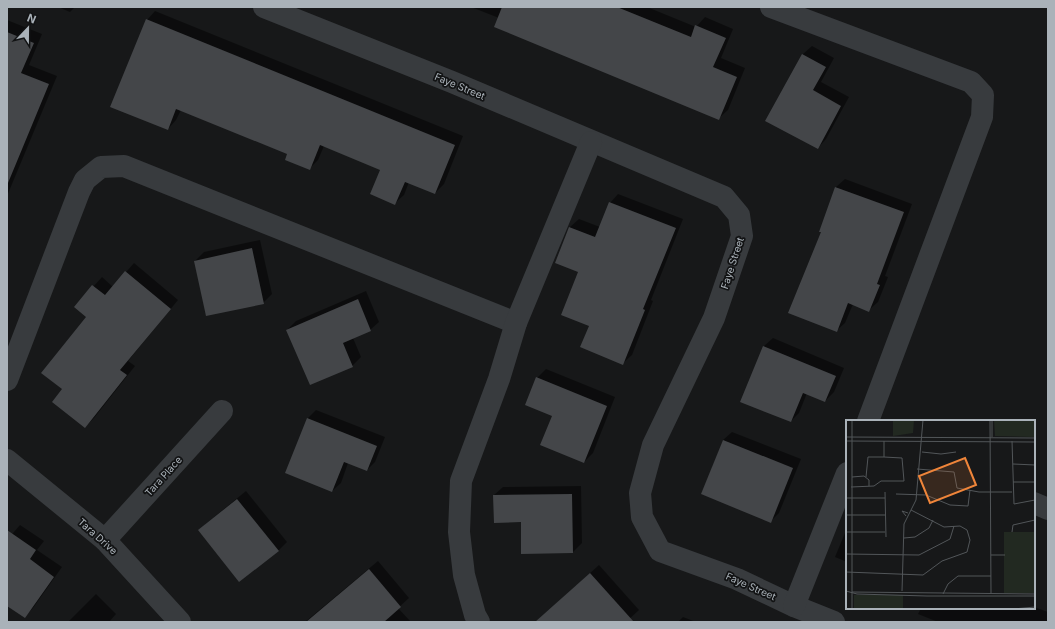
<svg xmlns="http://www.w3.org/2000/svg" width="1055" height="629" font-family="Inter,sans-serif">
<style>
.shadow{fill:#0007}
.building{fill:#444649}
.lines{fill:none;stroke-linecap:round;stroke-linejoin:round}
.minor{stroke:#383b3e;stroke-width:22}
.labels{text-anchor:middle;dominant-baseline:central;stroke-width:3.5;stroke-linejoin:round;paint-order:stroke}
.street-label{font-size:10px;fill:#aab2b9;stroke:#121314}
.inset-road{fill:none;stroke:#525659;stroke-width:1}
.view{fill:#ef853a;fill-opacity:0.15;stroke:#ef853a;stroke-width:2}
.inset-edge{fill:none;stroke:#aab2b9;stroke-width:2}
</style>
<rect width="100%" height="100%" fill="#171819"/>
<g class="shadow">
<path d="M 58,7 L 75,7 L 70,12 Z"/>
<path d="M 471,7 L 647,7 L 696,27 L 705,17 L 733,29 L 721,58 L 745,68 L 728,110 L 719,118 L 499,18 Z"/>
<path d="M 155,11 L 463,136 L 444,184 L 435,193 L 409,182 L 404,195 L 395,203 L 381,169 L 324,146 L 318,160 L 309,169 L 289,154 L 181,110 L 176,120 L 168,129 L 147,20 Z"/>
<path d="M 7,20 L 42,34 L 29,65 L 57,76 L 7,196 Z"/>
<path d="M 812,46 L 834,58 L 821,82 L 849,97 L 826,139 L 818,148 L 767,120 L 803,54 Z"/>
<path d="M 845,179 L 912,204 L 885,276 L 888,277 L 878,302 L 869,310 L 853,304 L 845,323 L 836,331 L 822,232 L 820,231 L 836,187 Z"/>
<path d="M 618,194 L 683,219 L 651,300 L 653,301 L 632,355 L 623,363 L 590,326 L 579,271 L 556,262 L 570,227 L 579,219 L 600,227 L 610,203 Z"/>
<path d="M 260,240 L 272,294 L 263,303 L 195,261 L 204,252 Z"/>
<path d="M 134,263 L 178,300 L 128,361 L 135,366 L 94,418 L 85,427 L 63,389 L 87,317 L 75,307 L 102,277 L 113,287 Z"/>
<path d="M 366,291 L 379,322 L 370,330 L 353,338 L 361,357 L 352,366 L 287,330 L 296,321 Z"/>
<path d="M 773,338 L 844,368 L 834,392 L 825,401 L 807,393 L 799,413 L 791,421 L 764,346 Z"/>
<path d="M 546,369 L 615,397 L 593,453 L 584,462 L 553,415 L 537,378 Z"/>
<path d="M 316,410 L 385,437 L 375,462 L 367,470 L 348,463 L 341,483 L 332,491 L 286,473 L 308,418 Z"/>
<path d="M 732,432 L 801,459 L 779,513 L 771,521 L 702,494 L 723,440 Z"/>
<path d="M 581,486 L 582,543 L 573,552 L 522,521 L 494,495 L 503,487 Z"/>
<path d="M 246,491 L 287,542 L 278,551 L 199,530 L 208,522 Z"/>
<path d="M 20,525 L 44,541 L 37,550 L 62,567 L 33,608 L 24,617 L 7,605 L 7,540 Z"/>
<path d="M 847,528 L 847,562 L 835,557 Z"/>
<path d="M 378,561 L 409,598 L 398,608 L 411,622 L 305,622 Z"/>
<path d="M 599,565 L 639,610 L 626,622 L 536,622 Z"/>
<path d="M 96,594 L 116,614 L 109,622 L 68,622 Z"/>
<path d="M 1034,607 L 1048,612 L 1048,622 L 938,622 L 918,614 L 921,608 L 1034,608 Z"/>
<path d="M 683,617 L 696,622 L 678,622 Z"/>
</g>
<g class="building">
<path d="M 502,7 L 617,7 L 691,37 L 695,25 L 726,38 L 713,67 L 737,77 L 719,120 L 494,27 Z"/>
<path d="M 146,19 L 455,145 L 435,194 L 405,182 L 395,205 L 370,194 L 380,170 L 320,145 L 310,170 L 285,160 L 287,154 L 176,109 L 168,130 L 110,107 Z"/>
<path d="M 7,32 L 34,43 L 21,73 L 49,84 L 8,183 Z"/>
<path d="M 802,54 L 826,67 L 813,90 L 841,106 L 818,149 L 765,121 Z"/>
<path d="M 835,187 L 904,212 L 877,284 L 880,285 L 869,312 L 848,303 L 837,332 L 788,313 L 821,232 L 819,232 Z"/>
<path d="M 609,202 L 676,228 L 643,309 L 645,310 L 623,365 L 580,347 L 589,326 L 561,315 L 578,272 L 555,263 L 569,227 L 595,237 Z"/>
<path d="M 252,248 L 264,304 L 206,316 L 194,261 Z"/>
<path d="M 125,271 L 171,309 L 120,370 L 127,375 L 85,428 L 52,402 L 62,389 L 41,373 L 86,317 L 74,307 L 92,285 L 105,295 Z"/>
<path d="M 358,299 L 371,331 L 343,343 L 353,367 L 310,385 L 286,330 Z"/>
<path d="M 763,346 L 836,376 L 825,402 L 803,393 L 791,422 L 740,402 Z"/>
<path d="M 536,377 L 607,406 L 584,463 L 540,445 L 552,416 L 525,405 Z"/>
<path d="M 307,418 L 377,446 L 367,471 L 344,462 L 332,492 L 285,473 Z"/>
<path d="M 723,440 L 793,468 L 771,523 L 701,494 Z"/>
<path d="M 572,494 L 573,553 L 521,554 L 521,522 L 494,523 L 493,495 Z"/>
<path d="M 237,499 L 279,551 L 239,582 L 198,530 Z"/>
<path d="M 7,530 L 36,550 L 30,559 L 54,577 L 25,618 L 7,606 Z"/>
<path d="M 369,569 L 401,607 L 384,622 L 306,622 Z"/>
<path d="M 590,573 L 634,622 L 535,622 Z"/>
</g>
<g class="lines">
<g class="minor">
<path d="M 264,7 L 452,82 L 724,197 L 739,215 L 742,236 L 714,318 L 653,445 L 640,493 L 642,517 L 660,551 L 737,579 L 794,606 L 834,622"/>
<path d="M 771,7 L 971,82 L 983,95 L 982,117 L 868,421"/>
<path d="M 7,380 L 79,192 L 85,180 L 101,167 L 124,166 L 516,323"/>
<path d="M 7,460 L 105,540 L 180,622"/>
<path d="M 1034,503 L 1048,509"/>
<path d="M 105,540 L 222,411"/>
<path d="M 794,606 L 847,473"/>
<path d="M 479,622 L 475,615 L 464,575 L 459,532 L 461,481 L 499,379 L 516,323 L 591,142"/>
</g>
</g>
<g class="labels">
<g class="street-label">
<text transform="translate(460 86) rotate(23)">Faye Street</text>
<text transform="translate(732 263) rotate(-72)">Faye Street</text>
<text transform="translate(163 476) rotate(-48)">Tara Place</text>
<text transform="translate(98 536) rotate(42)">Tara Drive</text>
<text transform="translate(751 586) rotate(24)">Faye Street</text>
</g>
</g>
<g transform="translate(846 420)">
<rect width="189" height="189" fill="#171819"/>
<path d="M 47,0 L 68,0 L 67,13 L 47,16 ZM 148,0 L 189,0 L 189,17 L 149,16 ZM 158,112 L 189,112 L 189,173 L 158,173 ZM 8,175 L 57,175 L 57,189 L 8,189 Z" fill="#222921"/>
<path class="inset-road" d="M 6,0 L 6,189M 144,0 L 145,174M 146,0 L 146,17M 0,17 L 189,18M 0,21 L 189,22M 166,21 L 168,84 L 189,80M 76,32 L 95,34 L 110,32M 167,44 L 189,45M 71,49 L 108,52 L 111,68 L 133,72 L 166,72M 6,57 L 18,56 L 23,60 L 23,66M 20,57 L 22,37 L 38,37 L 38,21M 167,62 L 189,62M 5,67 L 28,66 L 35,61 L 58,61 L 56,38 L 38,37M 39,72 L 40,117M 50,74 L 80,75 L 104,85 L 122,86 L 124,70M 0,78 L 39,78M 0,95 L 40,95M 60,96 L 56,91 L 62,93M 0,112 L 39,112M 166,112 L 167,105 L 189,100M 58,118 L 69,117 L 83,108 L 87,100M 0,134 L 73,135 L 104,119 L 108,106M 145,135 L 159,135M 0,152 L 77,155 L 96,141 L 121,132 L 124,120 L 121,110 L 114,106 L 98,107 L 65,90M 0,171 L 11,174 L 81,176 L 189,176M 56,171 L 58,104 L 70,80 L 77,0M 6,172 L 189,174M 97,174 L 102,164 L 112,156 L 145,156M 167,189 L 189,187"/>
<path class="view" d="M 119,38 L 130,65 L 84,83 L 73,56 Z"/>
<rect width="189" height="189" class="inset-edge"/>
</g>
<rect width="1055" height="629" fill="none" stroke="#aab2b9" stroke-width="16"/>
<g transform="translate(28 28) rotate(22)" stroke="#121314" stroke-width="3" paint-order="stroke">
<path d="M0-3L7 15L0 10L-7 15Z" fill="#aab2b9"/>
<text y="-6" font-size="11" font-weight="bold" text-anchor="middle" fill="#aab2b9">N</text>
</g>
</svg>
